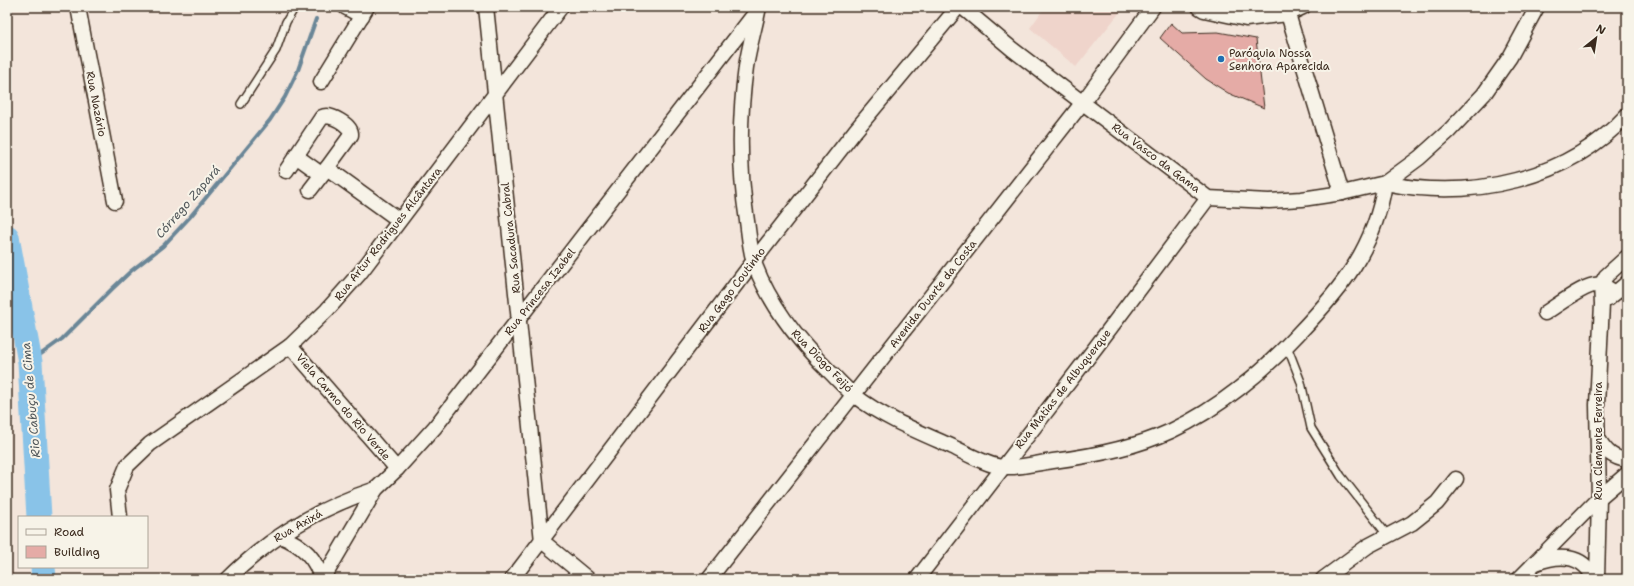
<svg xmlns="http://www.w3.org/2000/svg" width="1634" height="586" font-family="'Shantell Sans',sans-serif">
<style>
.built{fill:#efd4cb}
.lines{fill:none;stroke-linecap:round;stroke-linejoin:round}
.stream{stroke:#6a8697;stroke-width:4}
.river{stroke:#89c3e8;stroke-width:25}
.building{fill:#e5aba6;stroke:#3b2a1e}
.lane-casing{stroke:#3b2a1e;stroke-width:10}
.street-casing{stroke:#3b2a1e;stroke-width:17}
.lane{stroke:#f7f3e8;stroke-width:7}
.street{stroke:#f7f3e8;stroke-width:14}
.poi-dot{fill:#1f6fb2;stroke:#f7f3e8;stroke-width:1.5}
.labels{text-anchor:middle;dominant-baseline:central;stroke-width:4;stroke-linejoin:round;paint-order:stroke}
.poi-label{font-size:11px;fill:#3b2a1e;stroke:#f7f3e8;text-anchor:start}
.street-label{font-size:11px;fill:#3b2a1e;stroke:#f7f3e8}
.water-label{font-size:12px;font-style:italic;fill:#52585b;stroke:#f7f3e8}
</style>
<rect width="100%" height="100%" fill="#f3e5db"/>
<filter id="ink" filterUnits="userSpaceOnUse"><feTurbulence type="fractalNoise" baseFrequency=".025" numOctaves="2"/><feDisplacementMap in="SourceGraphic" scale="8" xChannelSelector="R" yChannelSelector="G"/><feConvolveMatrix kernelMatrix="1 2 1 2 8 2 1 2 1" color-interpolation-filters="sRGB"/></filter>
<g filter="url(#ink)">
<path class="built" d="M 1045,7 L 1124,7 L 1076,67 L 1030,28 Z"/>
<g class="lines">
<path class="stream" d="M 30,362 L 62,339 L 112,289 L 131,271 L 163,246 L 190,217 L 270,120 L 285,97 L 298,70 L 316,19"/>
<g class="river">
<path d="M 7,237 L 30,362 L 39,517"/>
<path d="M 43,567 L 44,579"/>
</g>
</g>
<path class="building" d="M 1171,23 L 1182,33 L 1218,32 L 1256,39 L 1264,108 L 1228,93 L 1206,79 L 1160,38 Z"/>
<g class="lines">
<g class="lane-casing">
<g id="lane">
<path d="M 241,104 L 276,50 L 286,22 L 295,7"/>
<path d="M 1287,346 L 1301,382 L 1311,428 L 1341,476 L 1388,536"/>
</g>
</g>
<g class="street-casing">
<g id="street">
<path d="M 78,7 L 115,201"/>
<path d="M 345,7 L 362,16"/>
<path d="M 486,7 L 542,541 L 588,579"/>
<path d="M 759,7 C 755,27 749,47 746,67 C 739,118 739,170 747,221 C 749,235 750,252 755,265 C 771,307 798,341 831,373 C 838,380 846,389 855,396 C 884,418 919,432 953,447 C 965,453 991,467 1004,467 C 1020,468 1037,463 1053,461 C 1093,456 1134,448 1171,431 C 1218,409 1263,372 1298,334 C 1342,288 1375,248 1385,183"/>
<path d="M 962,7 L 1012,49 L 1208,198 L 1269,201 L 1302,199 L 1342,193 L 1385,183 L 1419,158 L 1449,131 L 1484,94 L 1510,57 L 1537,7"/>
<path d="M 1199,7 L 1204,10 L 1246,19 L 1288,14 L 1303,7"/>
<path d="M 1288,14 L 1342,193"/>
<path d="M 321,82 L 367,7"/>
<path d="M 296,156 L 321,174"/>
<path d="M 286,171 L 322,117 C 330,113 352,125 351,135 L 327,168 L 399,220"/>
<path d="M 1385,183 C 1471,201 1567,180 1627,115"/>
<path d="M 310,190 L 327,168"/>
<path d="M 1608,299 L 1627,283"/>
<path d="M 1545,313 C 1557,306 1588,281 1601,285 C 1606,286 1611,290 1615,293"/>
<path d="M 290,346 L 397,469"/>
<path d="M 1599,440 C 1606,452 1613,458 1627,460"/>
<path d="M 120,517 L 117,490 L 127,466 L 150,444 L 290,346 L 327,310 L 360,273 L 561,7"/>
<path d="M 280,536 C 301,544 316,557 321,579"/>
<path d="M 1536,563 C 1557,555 1583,553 1594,579"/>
<path d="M 228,579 C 270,537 321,507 376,489"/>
<path d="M 323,579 L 376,489 L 397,469 L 435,427 L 756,12"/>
<path d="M 512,579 L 753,262 L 855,131 L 958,7"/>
<path d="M 709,579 L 1083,102 L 1153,7"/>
<path d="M 917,579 L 1096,347 L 1208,198"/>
<path d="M 1323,579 L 1368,546 L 1412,523 L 1437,503 L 1456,479"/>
<path d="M 1519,579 L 1599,498 L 1627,474"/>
<path d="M 1597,579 L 1599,498 L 1597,405 L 1602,304 L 1601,285 L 1606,276 L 1627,257"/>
</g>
</g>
<use href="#lane" class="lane"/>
<use href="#street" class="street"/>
</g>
</g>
<circle class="poi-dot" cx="1221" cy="59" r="4"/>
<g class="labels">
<g class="poi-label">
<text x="1229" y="53">Paróquia Nossa<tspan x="1229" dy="13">Senhora Aparecida</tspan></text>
</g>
<g class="street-label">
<text transform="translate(96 104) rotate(79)">Rua Nazário</text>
<text transform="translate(1156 158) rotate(37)">Rua Vasco da Gama</text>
<text transform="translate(388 234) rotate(-52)">Rua Artur Rodrigues Alcântara</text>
<text transform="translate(511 238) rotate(-96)">Rua Sacadura Cabral</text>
<text transform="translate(732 290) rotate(-53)">Rua Gago Coutinho</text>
<text transform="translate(540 292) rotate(-52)">Rua Princesa Izabel</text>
<text transform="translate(933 294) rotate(-52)">Avenida Duarte da Costa</text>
<text transform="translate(822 361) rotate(46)">Rua Diogo Feijó</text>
<text transform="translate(1063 389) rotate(-52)">Rua Matias de Albuquerque</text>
<text transform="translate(343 407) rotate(49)">Viela Carmo do Rio Verde</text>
<text transform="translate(1598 441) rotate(-90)">Rua Clemente Ferreira</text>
<text transform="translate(298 526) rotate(-30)">Rua Axixá</text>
</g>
<g class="water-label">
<text transform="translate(188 202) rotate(-49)">Córrego Zapará</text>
<text transform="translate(31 400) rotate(-95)">Rio Cabuçu de Cima</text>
</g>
</g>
<rect width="1634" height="586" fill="none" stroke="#f7f3e8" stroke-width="24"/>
<rect x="12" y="12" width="1610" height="562" fill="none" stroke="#3b2a1e" stroke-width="1.5" filter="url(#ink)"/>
<rect x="18" y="516" width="130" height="52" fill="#f7f3e8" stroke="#aca397"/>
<rect x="26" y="529" width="20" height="6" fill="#f7f3e8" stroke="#aca397"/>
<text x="54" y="536" font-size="12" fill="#3b2a1e">Road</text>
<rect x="26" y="546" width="20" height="12" fill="#e5aba6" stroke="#aca397"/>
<text x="54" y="556" font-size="12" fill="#3b2a1e">Building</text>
<g transform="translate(1596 38) rotate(30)" stroke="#f7f3e8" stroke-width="3" paint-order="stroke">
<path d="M0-3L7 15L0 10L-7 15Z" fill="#3b2a1e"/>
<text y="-6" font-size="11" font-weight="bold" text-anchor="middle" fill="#3b2a1e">N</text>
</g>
</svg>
